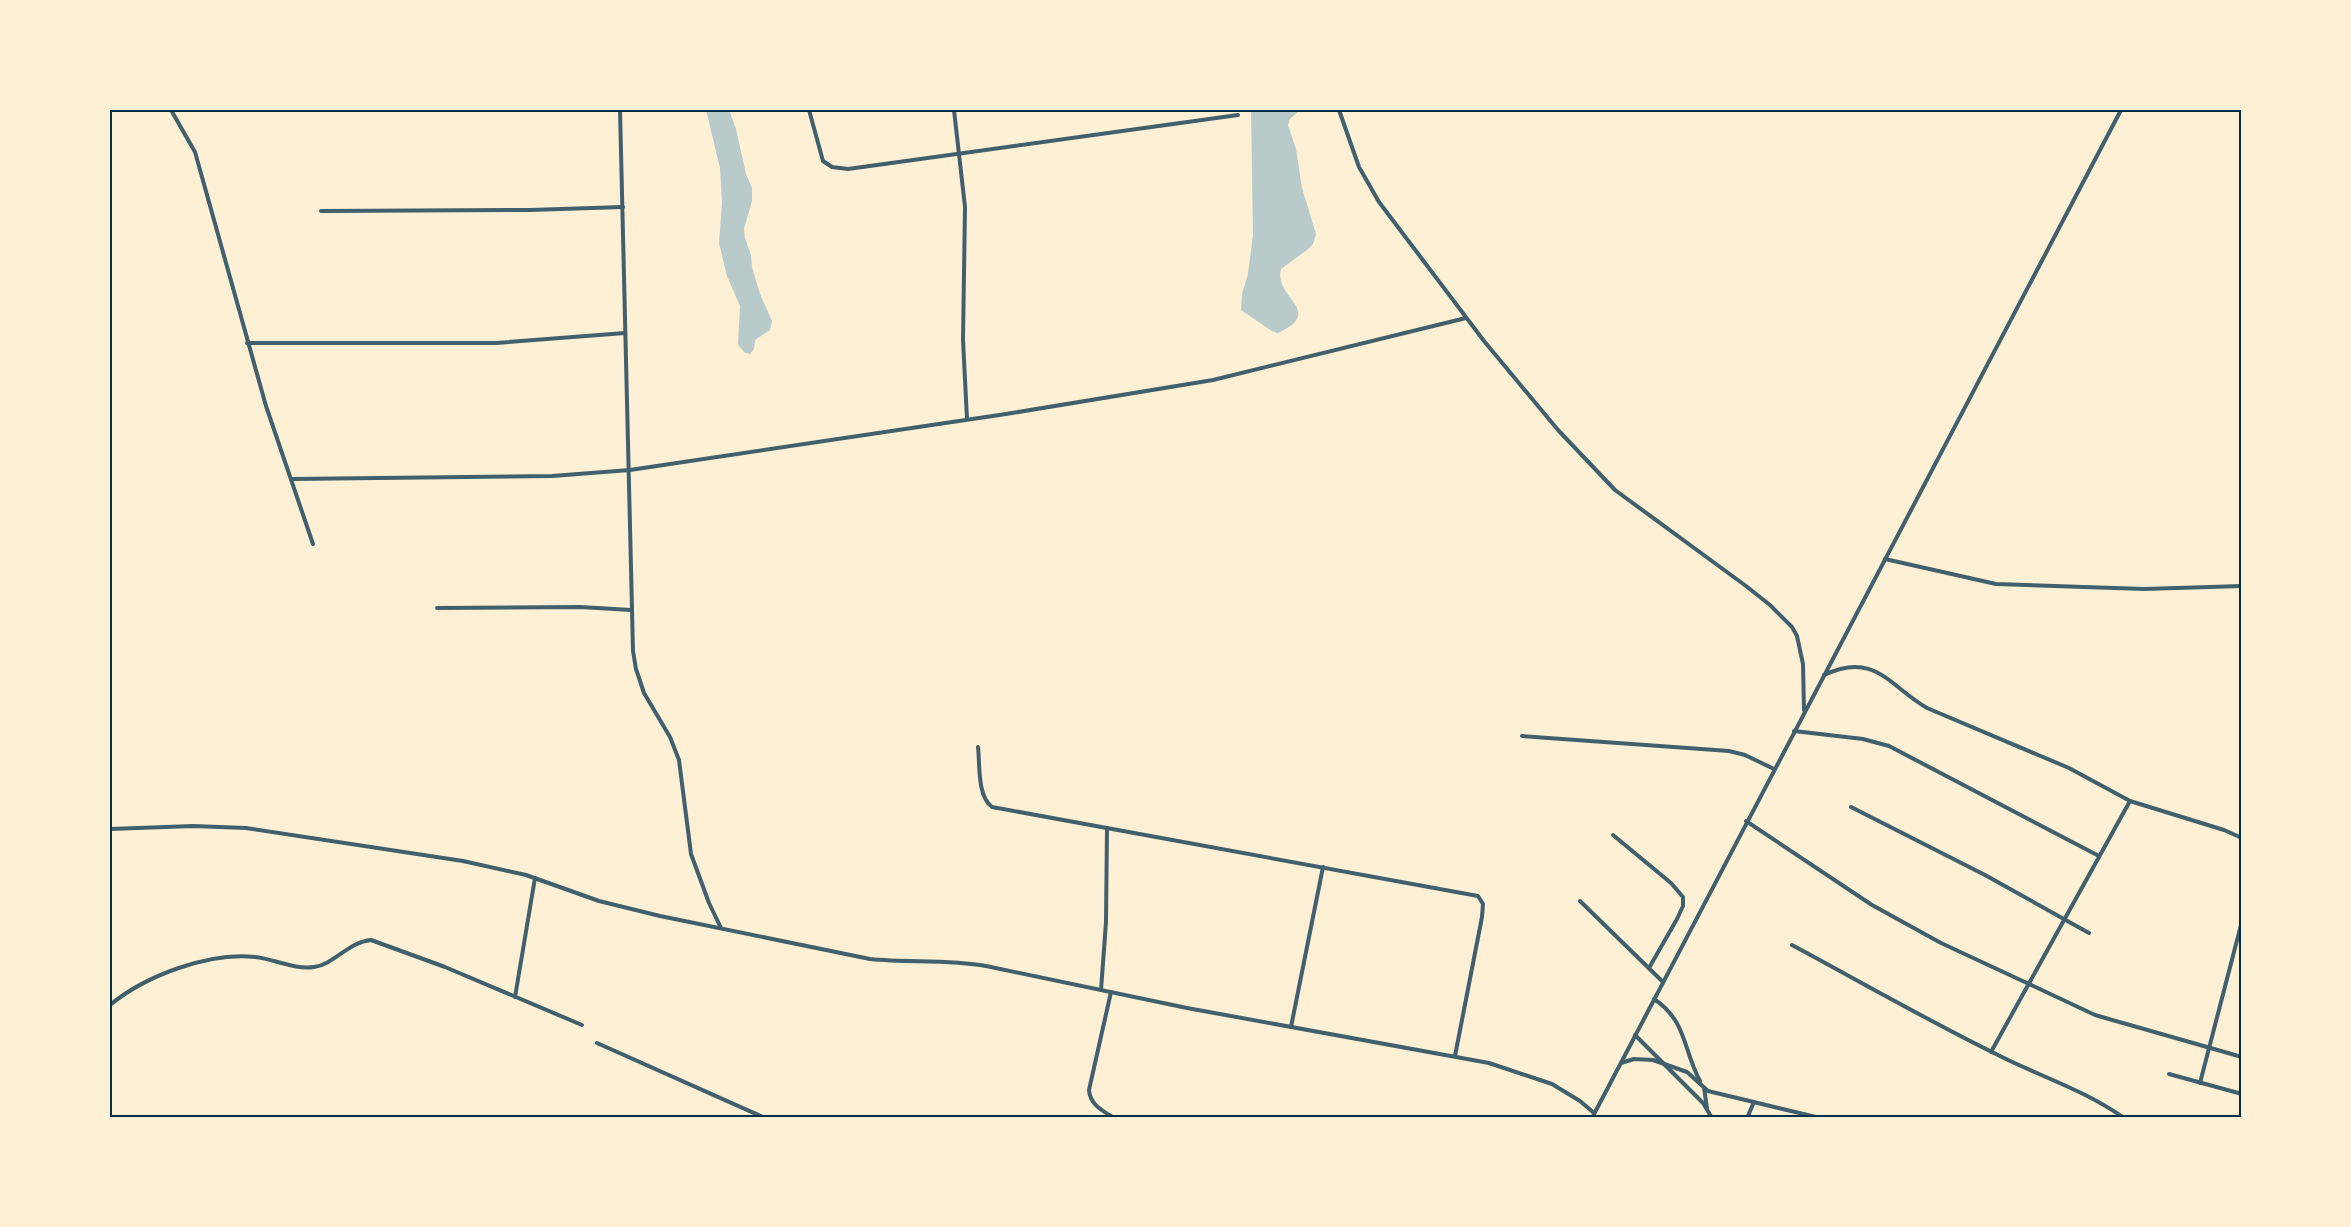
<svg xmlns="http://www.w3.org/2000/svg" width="2351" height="1227" font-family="'Public Sans',sans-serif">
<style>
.green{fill:#b9caca}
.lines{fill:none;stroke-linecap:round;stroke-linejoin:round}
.minor{stroke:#3f606c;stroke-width:4}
.neatline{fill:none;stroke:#003049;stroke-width:2}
</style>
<rect width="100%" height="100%" fill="#fdf0d5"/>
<g class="green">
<path d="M 706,110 L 729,110 L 736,129 L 746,174 L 752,188 L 752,201 L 744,229 L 745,238 L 751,255 L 752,267 L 760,294 L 772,321 L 770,330 L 755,340 L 754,349 L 750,354 L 745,353 L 738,345 L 740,306 L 727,276 L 719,243 L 722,203 L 720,168 Z"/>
<path d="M 1251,110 L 1300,110 L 1290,119 L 1288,125 L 1296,149 L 1302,188 L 1316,234 L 1313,244 L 1307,250 L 1281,269 C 1273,298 1326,311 1278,333 L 1272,331 L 1241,310 L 1242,294 L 1248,274 L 1253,235 Z"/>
</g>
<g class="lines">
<g class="minor">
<path d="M 171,110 L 195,152 L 266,406 L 313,544"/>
<path d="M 620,110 L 633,651 L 636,669 L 644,693 L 670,737 L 679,760 L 691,854 L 709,903 L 721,928"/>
<path d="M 809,110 L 823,161 L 832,167 L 848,169 L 1238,115"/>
<path d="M 954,110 L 965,207 L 963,340 L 967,419"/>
<path d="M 1339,110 L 1359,167 L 1379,202 L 1484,341 L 1558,430 L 1615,490 L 1746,586 L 1770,605 L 1792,627 L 1797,636 L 1803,664 L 1804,710"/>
<path d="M 321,211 L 530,210 L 623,207"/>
<path d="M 247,343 L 496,343 L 625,333"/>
<path d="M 291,479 L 552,476 L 630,470 L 1006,414 L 1213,380 L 1466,318"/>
<path d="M 1885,559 L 1996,584 L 2144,589 L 2242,586"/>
<path d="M 437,608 L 580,607 L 631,610"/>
<path d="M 1824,675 C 1875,651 1889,686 1927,708 L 2069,768 L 2130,801 L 2224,830 L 2242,838"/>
<path d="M 1794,731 L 1863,739 L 1889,746 L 2099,856"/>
<path d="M 1522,736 L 1729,751 L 1745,755 L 1774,769"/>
<path d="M 978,747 C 980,764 977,796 992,807 L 1478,896 L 1483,904 L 1482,917 L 1455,1056"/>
<path d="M 1851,807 L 1985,875 L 2089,933"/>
<path d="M 1746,821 L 1872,905 L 1941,943 L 2029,984 L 2095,1015 L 2242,1057"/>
<path d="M 110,829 L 193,826 L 246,828 L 463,861 L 526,875 L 599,901 L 660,916 L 870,959 C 909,963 947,959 986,966 L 1187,1008 L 1489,1063 L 1552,1084 L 1580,1101 L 1594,1113"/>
<path d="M 1613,835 L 1671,883 L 1683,897 L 1683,906 L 1677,919 L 1649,968"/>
<path d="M 1580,901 L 1663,982"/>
<path d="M 1792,945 C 1859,981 1925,1019 1994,1053 C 2038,1076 2083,1089 2124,1118"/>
<path d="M 1101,990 L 1106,922 L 1107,828"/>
<path d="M 1111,992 L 1089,1090 C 1090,1105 1103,1111 1114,1118"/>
<path d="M 515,997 L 535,878"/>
<path d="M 1654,999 C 1687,1021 1683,1050 1700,1081"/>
<path d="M 110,1005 C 145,976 208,952 255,957 C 274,959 295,970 314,967 C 335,964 348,942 371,940 L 445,967 L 582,1025"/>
<path d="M 1291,1027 L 1323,867"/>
<path d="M 1635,1035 L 1703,1103 L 1712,1118"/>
<path d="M 597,1043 L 765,1118"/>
<path d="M 1991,1052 L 2130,801"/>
<path d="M 1621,1063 L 1634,1059 L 1653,1060 L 1687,1072 L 1708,1091 L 1820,1118"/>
<path d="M 2169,1074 L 2242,1094"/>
<path d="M 2200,1083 L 2242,921"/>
<path d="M 1704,1088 L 1707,1108"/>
<path d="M 1592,1118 L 2121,110"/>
<path d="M 1747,1118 L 1754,1102"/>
</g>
</g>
<rect width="2351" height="1227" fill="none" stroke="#fdf0d5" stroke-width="222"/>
<rect x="111" y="111" width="2129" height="1005" class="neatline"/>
</svg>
